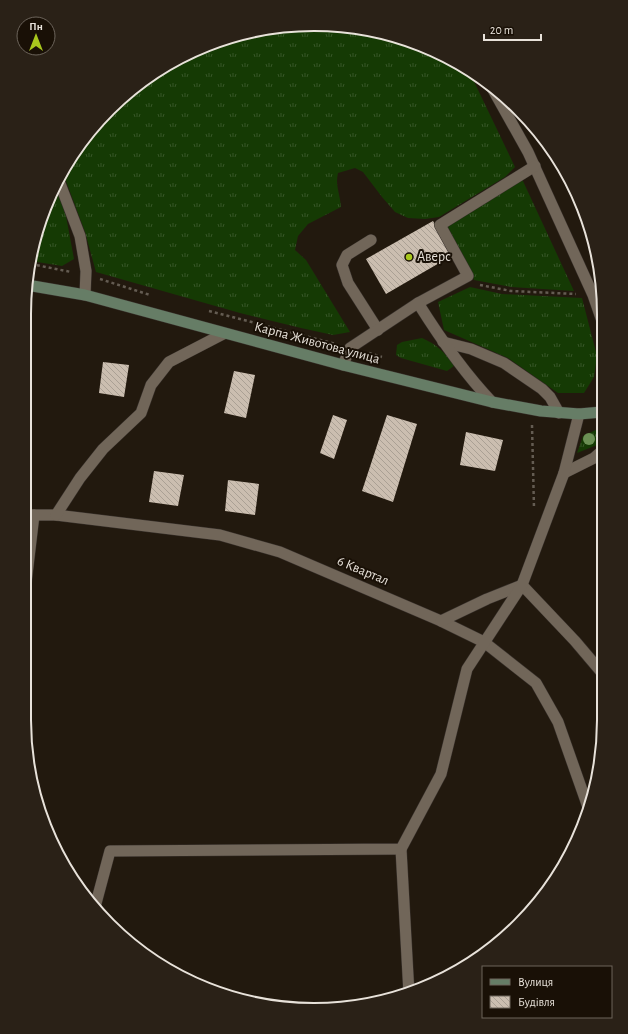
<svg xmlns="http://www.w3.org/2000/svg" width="628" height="1034" font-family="'Alegreya Sans',sans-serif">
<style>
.grass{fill:url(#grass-tufts)}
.building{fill:url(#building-back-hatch)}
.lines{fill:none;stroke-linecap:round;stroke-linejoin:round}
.minor-casing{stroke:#38312c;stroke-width:12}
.secondary-casing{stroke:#38312c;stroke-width:12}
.path{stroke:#645c52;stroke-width:2.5;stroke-dasharray:3 3;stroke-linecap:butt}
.minor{stroke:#716659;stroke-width:11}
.secondary{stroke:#667d66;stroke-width:11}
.tree{fill:#6b8f54}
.poi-dot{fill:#a8c71d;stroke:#191006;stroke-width:1.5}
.labels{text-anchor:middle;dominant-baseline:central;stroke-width:4;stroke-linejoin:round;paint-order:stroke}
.poi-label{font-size:14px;fill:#e8e2da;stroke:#191006;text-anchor:start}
.street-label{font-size:14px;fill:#e8e2da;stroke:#191006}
.rim{fill:none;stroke:#e8e2da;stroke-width:2}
</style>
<defs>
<pattern id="grass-tufts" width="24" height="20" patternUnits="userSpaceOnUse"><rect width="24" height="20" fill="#153a04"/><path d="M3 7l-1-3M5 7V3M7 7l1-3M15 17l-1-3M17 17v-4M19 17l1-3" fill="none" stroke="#375628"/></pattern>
<pattern id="building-back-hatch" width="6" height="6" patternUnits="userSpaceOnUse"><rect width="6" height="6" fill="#cbbeb0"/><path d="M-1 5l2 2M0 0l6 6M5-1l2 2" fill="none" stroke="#aaa094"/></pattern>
</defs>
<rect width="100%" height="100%" fill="#22190e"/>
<g class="grass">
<path d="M 314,24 L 371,30 L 425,46 L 468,69 L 515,167 L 505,177 L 439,217 L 425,219 L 408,218 L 395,212 L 382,197 L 363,172 L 355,168 L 338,173 C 335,186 340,193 341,207 L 308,224 L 298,236 L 295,250 L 306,260 L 350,332 L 333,335 L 301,328 L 240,313 L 96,272 L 85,232 L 63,173 L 73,153 L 109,109 L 153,73 L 203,46 L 258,30 Z"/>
<path d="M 522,179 L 574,291 L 511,287 L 474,280 L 444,226 Z"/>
<path d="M 56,188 L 66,216 L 74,259 L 62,266 L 31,261 L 39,221 Z"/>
<path d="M 470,287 L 502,294 L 582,298 L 597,356 L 594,377 L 584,393 L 558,393 L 508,358 L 444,330 L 438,302 Z"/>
<path d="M 422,338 C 436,344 446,353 454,366 L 447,371 L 401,358 L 396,355 L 397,345 L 402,342 Z"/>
<path d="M 602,427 L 602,443 L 577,453 L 583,436 Z"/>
</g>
<g class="building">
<path d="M 433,221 L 453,255 L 386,294 L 366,259 Z"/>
<path d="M 103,362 L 129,365 L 124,397 L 99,393 Z"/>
<path d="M 234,371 L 255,375 L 246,418 L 224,413 Z"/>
<path d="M 333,415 L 347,420 L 334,459 L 320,453 Z"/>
<path d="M 387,415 L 417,424 L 393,502 L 362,491 Z"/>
<path d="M 466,432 L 503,440 L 495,471 L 460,465 Z"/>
<path d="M 154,471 L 184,475 L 178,506 L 149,502 Z"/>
<path d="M 228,480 L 259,484 L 255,515 L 225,511 Z"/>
</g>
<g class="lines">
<g class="minor-casing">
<g id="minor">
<path d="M 491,86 L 528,152 L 593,295 L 602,321"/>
<path d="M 59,181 L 80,236 L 86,271 L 85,295"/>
<path d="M 371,240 L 347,255 L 342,265 L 348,283 L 378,330"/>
<path d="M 418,303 L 468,276 L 440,225 L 535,166"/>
<path d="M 443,342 L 471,349 L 504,363 L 542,389 L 550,397 L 559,413"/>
<path d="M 343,365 L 350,348 L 418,303 C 440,338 463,372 492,402"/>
<path d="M 564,473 L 594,458 L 602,451"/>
<path d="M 24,515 L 56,515 L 220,535 L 280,552 L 441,621 L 484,642 L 536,683 L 558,722 L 589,810"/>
<path d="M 56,515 L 80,478 L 103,449 L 141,413 L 151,385 L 169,362 L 223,334"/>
<path d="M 24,600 L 34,515"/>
<path d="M 441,621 L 487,599 L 522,585 L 575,641 L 603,674"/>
<path d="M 401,849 L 409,994"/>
<path d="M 95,907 L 110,851 L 401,849 L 441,774 L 467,669 L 522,585 L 564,473 L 579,414"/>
</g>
</g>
<g class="secondary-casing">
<path id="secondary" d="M 27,285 L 85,295 L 343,365 L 492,402 L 541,411 L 579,414 L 602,412"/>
</g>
<g class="path">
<path d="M 31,264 L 71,272"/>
<path d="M 100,279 L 150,295"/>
<path d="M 480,285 L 511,291 L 576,294"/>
<path d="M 209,311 L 336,344"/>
<path d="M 369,353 L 382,357"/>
<path d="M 532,425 L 534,508"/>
</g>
<use href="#minor" class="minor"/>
<use href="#secondary" class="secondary"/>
</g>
<circle class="tree" cx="589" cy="439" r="6"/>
<circle class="poi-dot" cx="409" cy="257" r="4"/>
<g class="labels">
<g class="poi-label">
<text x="417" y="257">Аверс</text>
</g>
<g class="street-label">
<text transform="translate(317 343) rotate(15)">Карпа Животова улица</text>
<text transform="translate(363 571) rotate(23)">6 Квартал</text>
</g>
</g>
<path d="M0 0H628V1034H0ZM314 31H314A283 283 0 0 1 597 314V720A283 283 0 0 1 314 1003H314A283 283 0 0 1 31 720V314A283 283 0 0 1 314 31Z" fill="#2a2117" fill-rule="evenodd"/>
<path class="rim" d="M314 31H314A283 283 0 0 1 597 314V720A283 283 0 0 1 314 1003H314A283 283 0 0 1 31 720V314A283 283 0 0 1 314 31Z"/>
<rect x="482" y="966" width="130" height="52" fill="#191006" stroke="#6c645b"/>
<rect x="490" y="979" width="20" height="6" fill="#667d66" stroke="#6c645b"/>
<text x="518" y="986" font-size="12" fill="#e8e2da">Вулиця</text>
<rect x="490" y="996" width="20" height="12" fill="url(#building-back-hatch)" stroke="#6c645b"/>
<text x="518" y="1006" font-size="12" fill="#e8e2da">Будівля</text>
<g transform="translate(36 36)"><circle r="19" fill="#191006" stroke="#6c645b"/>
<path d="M0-3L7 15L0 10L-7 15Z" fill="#a8c71d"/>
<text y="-6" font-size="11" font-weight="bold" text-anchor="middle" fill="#e8e2da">Пн</text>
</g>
<path d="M484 34v6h57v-6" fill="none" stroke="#e8e2da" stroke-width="2"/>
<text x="490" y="34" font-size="12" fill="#e8e2da" stroke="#191006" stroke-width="3" paint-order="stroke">20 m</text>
</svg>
